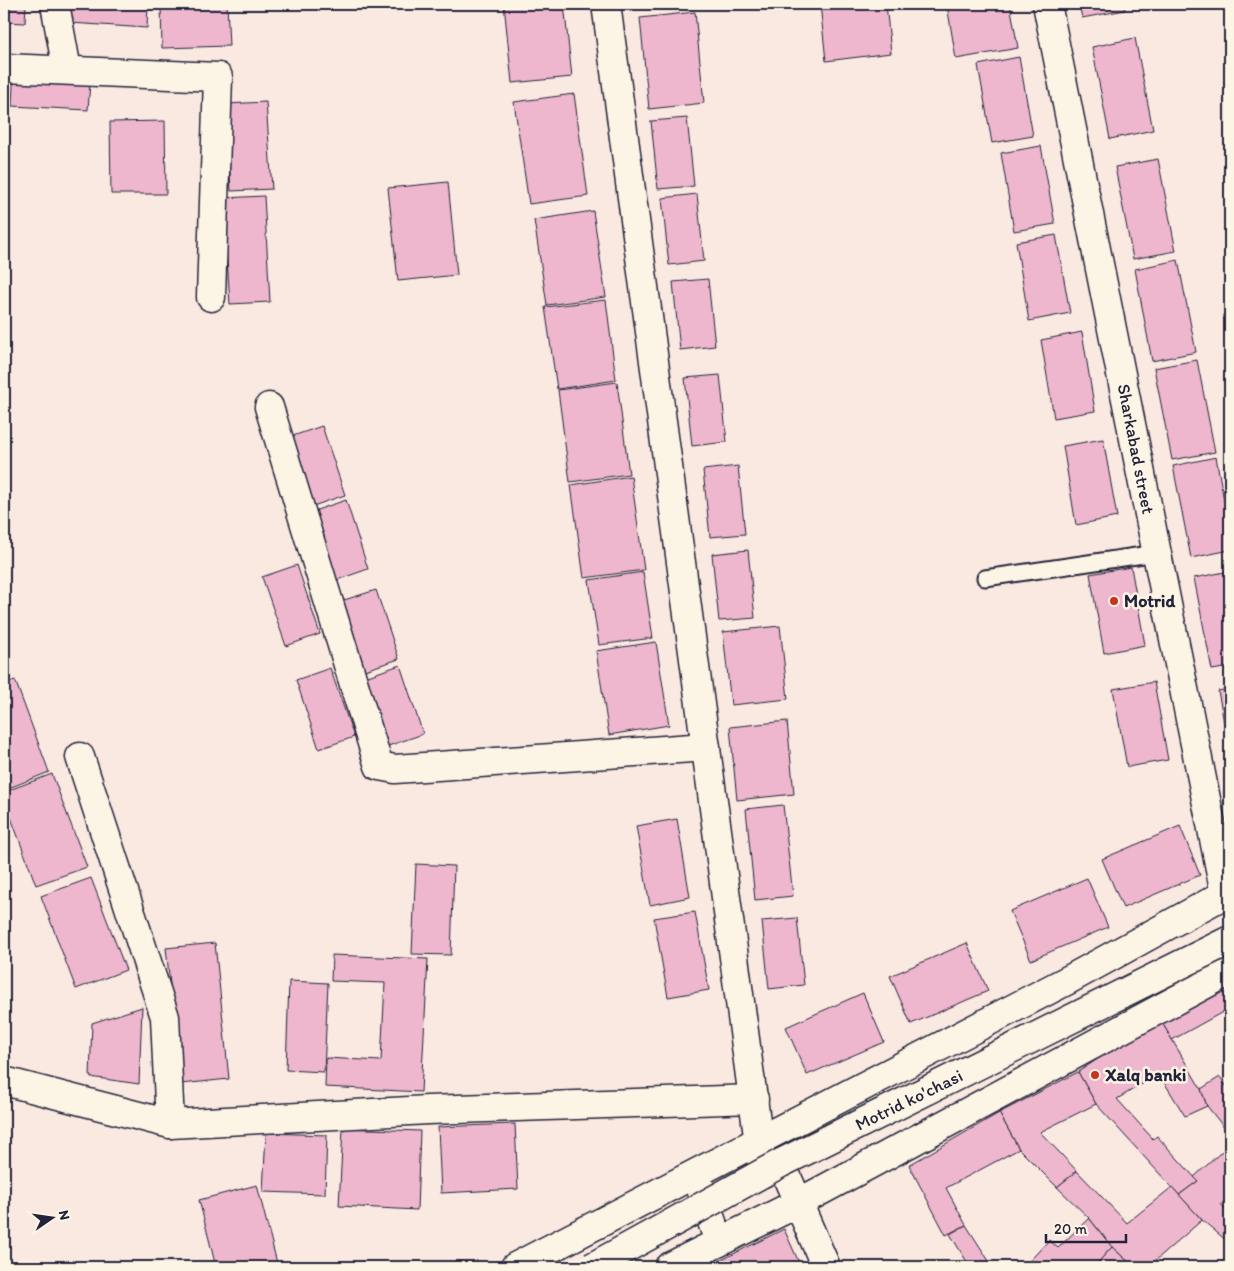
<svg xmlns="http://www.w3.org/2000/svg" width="1234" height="1271" font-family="Itim,sans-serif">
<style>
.building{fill:#eeb7ce;stroke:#22223b}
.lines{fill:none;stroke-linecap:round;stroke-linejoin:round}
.lane-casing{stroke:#22223b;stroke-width:19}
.street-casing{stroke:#22223b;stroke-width:31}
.lane{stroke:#fcf5e5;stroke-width:15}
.street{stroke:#fcf5e5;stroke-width:28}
.primary-bridge-casing{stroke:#22223b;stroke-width:31;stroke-linecap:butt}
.primary-bridge{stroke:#fcf5e5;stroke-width:28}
.poi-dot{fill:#c8321e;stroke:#fcf5e5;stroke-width:2}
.labels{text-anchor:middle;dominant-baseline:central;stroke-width:5;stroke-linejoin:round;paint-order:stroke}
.street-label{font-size:18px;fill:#22223b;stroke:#fcf5e5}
.poi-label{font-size:18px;font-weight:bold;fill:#22223b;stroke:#fcf5e5;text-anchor:start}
</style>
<rect width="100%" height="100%" fill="#f9e9e0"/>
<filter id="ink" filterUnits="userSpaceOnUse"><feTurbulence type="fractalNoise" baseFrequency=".02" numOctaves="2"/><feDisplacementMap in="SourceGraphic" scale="10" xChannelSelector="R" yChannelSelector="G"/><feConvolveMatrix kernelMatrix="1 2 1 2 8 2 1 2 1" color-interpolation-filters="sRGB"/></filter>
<g filter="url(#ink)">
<g class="building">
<path d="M 4,4 L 26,4 L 25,23 L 4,22 Z"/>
<path d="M 71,4 L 148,4 L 147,28 L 70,23 Z"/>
<path d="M 161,4 L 227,4 L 229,46 L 162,48 Z"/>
<path d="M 504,4 L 564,4 L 572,77 L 512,83 Z"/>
<path d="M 820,4 L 886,4 L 891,53 L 826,61 Z"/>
<path d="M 955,4 L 1010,4 L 1018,48 L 956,59 L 947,5 Z"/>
<path d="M 1079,4 L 1124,4 L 1125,10 L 1082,18 Z"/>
<path d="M 695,12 L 704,103 L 649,109 L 640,18 Z"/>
<path d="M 1135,38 L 1153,130 L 1110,139 L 1092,47 Z"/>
<path d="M 1019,57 L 1033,136 L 992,143 L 978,65 Z"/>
<path d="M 14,64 L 91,68 L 88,110 L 12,106 Z"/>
<path d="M 4,67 L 7,67 L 5,109 L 4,109 Z"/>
<path d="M 574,94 L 588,196 L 529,204 L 514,102 Z"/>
<path d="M 266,102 L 272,189 L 231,191 L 226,104 Z"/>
<path d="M 687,118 L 694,186 L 658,189 L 651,121 Z"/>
<path d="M 165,121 L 166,194 L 111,194 L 110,122 Z"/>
<path d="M 1041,146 L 1055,224 L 1014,231 L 1001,153 Z"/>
<path d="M 1158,159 L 1176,251 L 1133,259 L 1115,167 Z"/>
<path d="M 448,182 L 457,275 L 398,281 L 388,188 Z"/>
<path d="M 697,194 L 704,261 L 669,265 L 662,198 Z"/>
<path d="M 264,196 L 270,302 L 230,304 L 223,198 Z"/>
<path d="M 593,211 L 606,297 L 547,305 L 534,220 Z"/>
<path d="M 1056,235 L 1070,313 L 1029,321 L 1016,242 Z"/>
<path d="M 1178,260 L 1196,352 L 1152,361 L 1135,269 Z"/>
<path d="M 708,279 L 715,346 L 680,350 L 673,282 Z"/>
<path d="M 606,300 L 616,380 L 557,389 L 545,307 Z"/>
<path d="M 1082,332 L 1095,411 L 1054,418 L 1041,340 Z"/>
<path d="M 1197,360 L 1215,452 L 1172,460 L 1154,368 Z"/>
<path d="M 720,375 L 727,442 L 692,446 L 685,378 Z"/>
<path d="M 617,382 L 629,474 L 570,482 L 558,390 Z"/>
<path d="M 322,426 L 345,495 L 310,507 L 287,438 Z"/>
<path d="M 1103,439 L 1117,517 L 1076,525 L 1063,446 Z"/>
<path d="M 1216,457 L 1230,533 L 1230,550 L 1191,558 L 1173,466 Z"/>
<path d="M 738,466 L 745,534 L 710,537 L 703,470 Z"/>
<path d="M 631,476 L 644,570 L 584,578 L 571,485 Z"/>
<path d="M 346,500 L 368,569 L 334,581 L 311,512 Z"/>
<path d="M 748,550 L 755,618 L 719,621 L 712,554 Z"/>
<path d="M 297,565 L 320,634 L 286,646 L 262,577 Z"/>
<path d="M 1131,567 L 1145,645 L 1104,653 L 1090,574 Z"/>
<path d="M 1230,571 L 1230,667 L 1212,670 L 1194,578 Z"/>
<path d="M 643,572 L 653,638 L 599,645 L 589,580 Z"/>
<path d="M 376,590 L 399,659 L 365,670 L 341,601 Z"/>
<path d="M 780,626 L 788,699 L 731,705 L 723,632 Z"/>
<path d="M 656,642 L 669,725 L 609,735 L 596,651 Z"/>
<path d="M 400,665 L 423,734 L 388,746 L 365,677 Z"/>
<path d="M 330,668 L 354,737 L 319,749 L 296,680 Z"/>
<path d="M 15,680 L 49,772 L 4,790 L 4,684 Z"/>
<path d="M 1154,682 L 1168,760 L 1127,767 L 1113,689 Z"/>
<path d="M 1230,689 L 1230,754 L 1218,691 Z"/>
<path d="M 787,721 L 794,794 L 737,800 L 730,727 Z"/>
<path d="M 52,774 L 87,867 L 36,885 L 4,799 L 4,792 Z"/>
<path d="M 783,805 L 793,896 L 755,900 L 746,809 Z"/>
<path d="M 677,819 L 690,897 L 650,905 L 636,826 Z"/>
<path d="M 1180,826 L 1200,875 L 1123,908 L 1102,859 Z"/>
<path d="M 416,864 L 454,866 L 451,955 L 412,954 Z"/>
<path d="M 91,878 L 126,970 L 76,989 L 41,896 Z"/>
<path d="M 1087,878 L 1108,927 L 1031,960 L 1010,911 Z"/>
<path d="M 695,912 L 709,990 L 668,997 L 654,918 Z"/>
<path d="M 797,918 L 804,985 L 769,989 L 762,921 Z"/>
<path d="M 215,943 L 229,1079 L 181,1084 L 166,948 Z"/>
<path d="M 967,943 L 988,991 L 911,1024 L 890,976 Z"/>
<path d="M 332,955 L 428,959 L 421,1092 L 325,1087 L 326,1058 L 381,1061 L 385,983 L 331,981 Z"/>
<path d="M 289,981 L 328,983 L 324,1072 L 286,1070 Z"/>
<path d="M 1230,985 L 1230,1008 L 1172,1040 L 1161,1021 Z"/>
<path d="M 863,993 L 884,1042 L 807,1075 L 786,1027 Z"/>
<path d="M 142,1007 L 139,1084 L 90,1077 L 92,1023 Z"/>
<path d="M 1161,1021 L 1201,1089 L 1207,1106 L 1185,1116 L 1159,1074 L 1117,1099 L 1153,1139 L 1157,1136 L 1198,1181 L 1179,1195 L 1096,1104 L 1078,1072 L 1105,1054 Z"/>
<path d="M 1078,1072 L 1096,1104 L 1040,1132 L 1077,1171 L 1057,1187 L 1019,1149 L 999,1113 Z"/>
<path d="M 1220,1077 L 1230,1091 L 1230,1135 L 1207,1106 L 1201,1089 Z"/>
<path d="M 999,1113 L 1019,1149 L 946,1188 L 966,1225 L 946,1235 L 909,1165 Z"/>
<path d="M 515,1124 L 518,1189 L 441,1193 L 438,1127 Z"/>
<path d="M 343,1128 L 420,1131 L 417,1210 L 339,1206 Z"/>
<path d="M 266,1133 L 327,1135 L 325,1194 L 263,1192 Z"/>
<path d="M 1230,1144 L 1230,1197 L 1221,1204 L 1230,1215 L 1230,1239 L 1227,1241 L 1202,1220 L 1179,1195 L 1198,1181 L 1194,1177 Z"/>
<path d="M 1077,1171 L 1127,1223 L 1172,1187 L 1202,1220 L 1148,1267 L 1134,1267 L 1112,1247 L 1089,1218 L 1057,1187 Z"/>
<path d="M 257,1185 L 278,1267 L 216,1267 L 199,1200 Z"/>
<path d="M 1089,1218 L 1112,1247 L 1094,1267 L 1024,1267 L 1049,1240 L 1058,1248 Z"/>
<path d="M 966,1225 L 989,1261 L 998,1267 L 970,1267 L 950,1234 Z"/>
<path d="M 784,1229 L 801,1267 L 707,1267 Z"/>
<path d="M 1112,1247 L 1134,1267 L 1094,1267 Z"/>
</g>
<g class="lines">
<g class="lane-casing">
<path id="lane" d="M 985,578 L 1157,553"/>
</g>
<g class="street-casing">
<g id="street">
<path d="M 55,4 L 67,70"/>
<path d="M 606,4 L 763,1173"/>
<path d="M 1047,4 L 1225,894"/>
<path d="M 4,68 L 218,77 L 211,297"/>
<path d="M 269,407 L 379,766 L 395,769 L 706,747"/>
<path d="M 80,757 L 165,1017 L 170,1124"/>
<path d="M 4,1081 L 170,1124 L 428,1110 L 754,1099"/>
<path d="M 781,1163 L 826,1267"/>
<path d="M 698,1182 L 719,1242"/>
<path d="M 515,1267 L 1070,979 L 1225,894 L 1230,896"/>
<path d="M 669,1267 L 798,1203 L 1230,971"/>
</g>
</g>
<use href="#lane" class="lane"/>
<use href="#street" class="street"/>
<g class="primary-bridge-casing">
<path id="primary-bridge" d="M 592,1267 L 781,1163 L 1230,940"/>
</g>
<use href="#primary-bridge" class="primary-bridge"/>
</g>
</g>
<g class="poi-dot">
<circle cx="1114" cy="601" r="5"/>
<circle cx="1095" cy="1075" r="5"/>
</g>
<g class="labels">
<g class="street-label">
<text transform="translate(1136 449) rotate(79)">Sharkabad street</text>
<text transform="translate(909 1100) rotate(-26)">Motrid ko'chasi</text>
</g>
<g class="poi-label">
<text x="1124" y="601">Motrid</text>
<text x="1105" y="1075">Xalq banki</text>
</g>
</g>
<rect width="1234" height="1271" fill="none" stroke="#fcf5e5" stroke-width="20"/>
<rect x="10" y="10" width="1214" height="1251" fill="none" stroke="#22223b" stroke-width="2" filter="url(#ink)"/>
<g transform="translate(52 1218) rotate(77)" stroke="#fcf5e5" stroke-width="4" paint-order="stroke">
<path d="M0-4L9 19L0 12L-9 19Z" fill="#22223b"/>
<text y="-8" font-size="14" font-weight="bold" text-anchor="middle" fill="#22223b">N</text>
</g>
<path d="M1046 1234v8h80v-8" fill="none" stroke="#22223b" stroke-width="2.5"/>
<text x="1054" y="1234" font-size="15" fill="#22223b" stroke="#fcf5e5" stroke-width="4" paint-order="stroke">20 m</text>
</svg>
